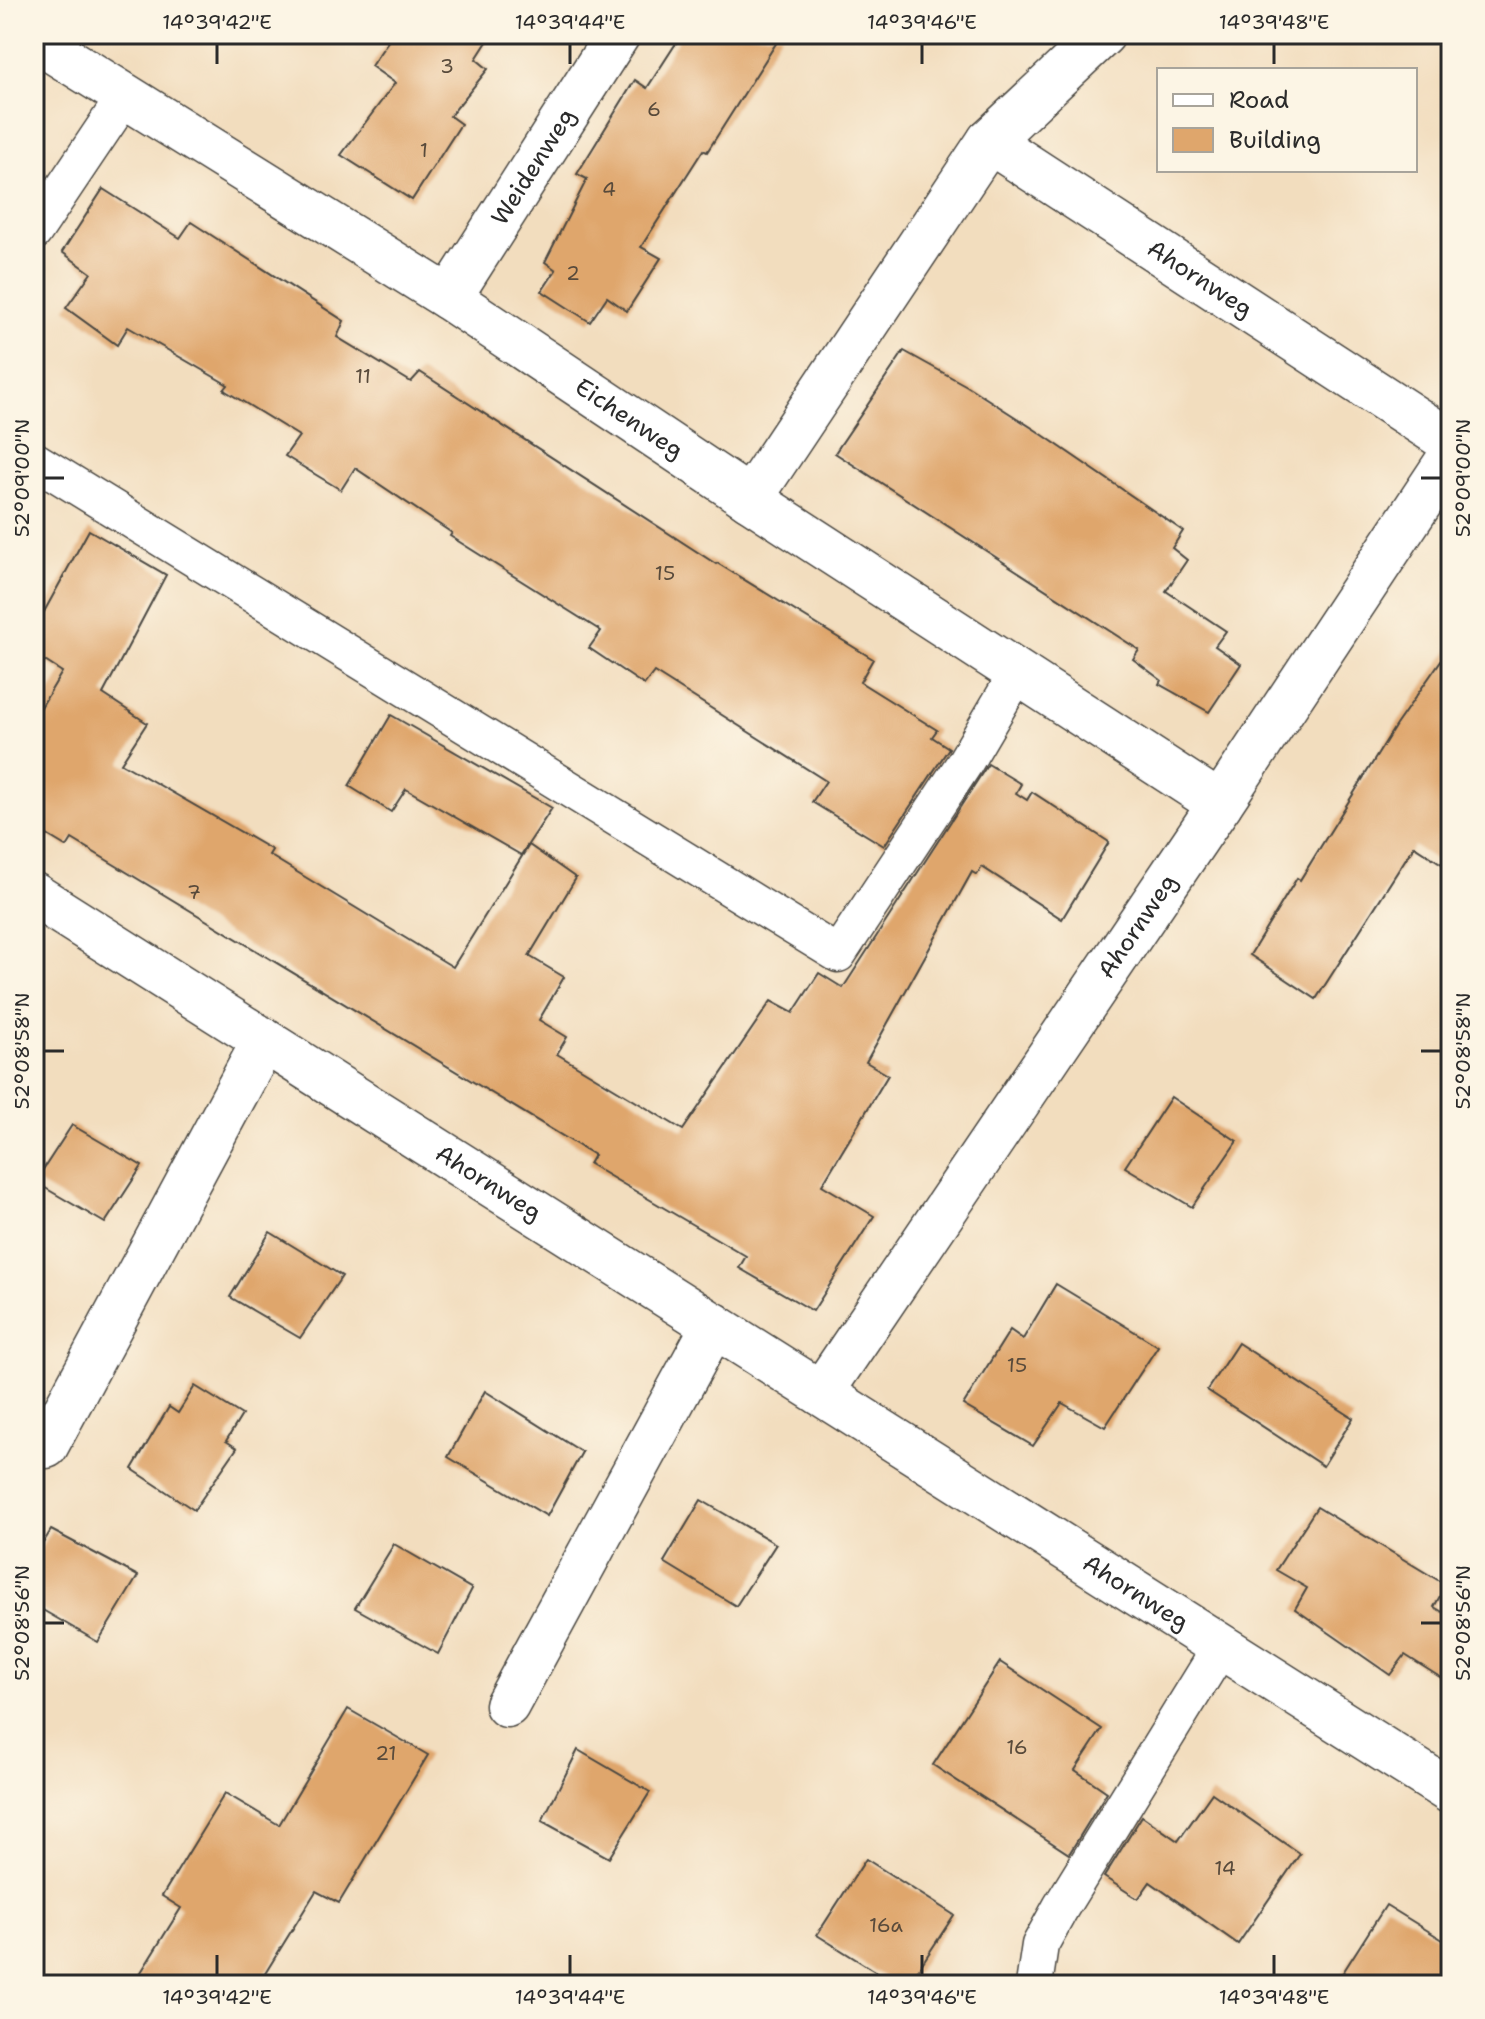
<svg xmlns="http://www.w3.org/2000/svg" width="1485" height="2019" font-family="'Shantell Sans',sans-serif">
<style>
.building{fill:#dfa66c}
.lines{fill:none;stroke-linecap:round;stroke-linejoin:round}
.lane-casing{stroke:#494641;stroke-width:39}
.street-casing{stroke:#494641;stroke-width:47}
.lane{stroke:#fff;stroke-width:36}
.street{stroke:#fff;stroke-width:44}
.ticks{fill:none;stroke:#2b2b2b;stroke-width:3}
.labels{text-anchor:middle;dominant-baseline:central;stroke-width:6;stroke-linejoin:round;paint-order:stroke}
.number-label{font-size:20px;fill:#584a3b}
.street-label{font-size:24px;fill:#2b2b2b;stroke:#fcf5e5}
.neatline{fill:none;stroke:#2b2b2b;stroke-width:3}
.ticks-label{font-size:20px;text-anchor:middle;fill:#2b2b2b}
</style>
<rect width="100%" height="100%" fill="#fcf5e5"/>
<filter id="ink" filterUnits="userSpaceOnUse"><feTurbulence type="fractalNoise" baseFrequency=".0125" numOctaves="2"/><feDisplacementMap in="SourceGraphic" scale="16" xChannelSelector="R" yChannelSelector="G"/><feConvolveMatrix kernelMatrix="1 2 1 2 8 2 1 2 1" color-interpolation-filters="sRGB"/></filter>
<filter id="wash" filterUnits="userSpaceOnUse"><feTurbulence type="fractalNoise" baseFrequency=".006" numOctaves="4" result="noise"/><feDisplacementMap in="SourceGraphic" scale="32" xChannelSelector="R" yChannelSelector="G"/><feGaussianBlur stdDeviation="1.8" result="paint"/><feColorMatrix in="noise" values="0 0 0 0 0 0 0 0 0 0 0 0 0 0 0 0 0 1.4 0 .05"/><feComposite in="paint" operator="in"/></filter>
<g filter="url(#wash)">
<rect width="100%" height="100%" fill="#f2ddbe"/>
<g id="blocks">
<g class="building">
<path d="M 393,34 L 492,34 L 476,59 L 488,69 L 450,116 L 461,124 L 412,200 L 341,155 L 395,83 L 371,66 Z"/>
<path d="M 682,34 L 782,34 L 707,152 L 703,150 L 641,247 L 661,258 L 627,311 L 607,297 L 590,322 L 542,291 L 556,270 L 545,262 L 587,179 L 577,174 L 635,80 L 647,88 Z"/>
<path d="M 103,189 L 180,238 L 191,222 L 344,321 L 337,337 L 411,382 L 420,372 L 716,564 L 717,563 L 873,659 L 860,682 L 937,730 L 932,737 L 949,748 L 884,846 L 812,802 L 826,781 L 654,672 L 644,685 L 589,648 L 601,631 L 450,536 L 452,533 L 355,468 L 341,490 L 285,456 L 299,436 L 224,390 L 228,385 L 128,327 L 117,345 L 66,308 L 91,273 L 62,252 Z"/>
<path d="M 904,351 L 967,386 L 1037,431 L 1183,531 L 1172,548 L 1187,560 L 1166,591 L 1226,631 L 1215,646 L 1241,664 L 1209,712 L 1159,684 L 1161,680 L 1133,659 L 1139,650 L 835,453 Z"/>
<path d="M 89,530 L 166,575 L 103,694 L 147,723 L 121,763 L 272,850 L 269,855 L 453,967 L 529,845 L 576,878 L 529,956 L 564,977 L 539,1020 L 567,1037 L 557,1054 L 683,1130 L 771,1001 L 793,1013 L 819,973 L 843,988 L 988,764 L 1021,784 L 1016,793 L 1027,800 L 1032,792 L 1109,842 L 1062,919 L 982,867 L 977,875 L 972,872 L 866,1062 L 888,1075 L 822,1185 L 874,1216 L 813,1311 L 739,1268 L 746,1256 L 589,1164 L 594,1155 L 72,839 L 67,847 L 34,827 L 34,719 L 62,672 L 34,654 L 34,630 Z"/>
<path d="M 1451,646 L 1451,870 L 1414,846 L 1316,999 L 1250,955 L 1297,878 L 1300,880 L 1396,725 Z"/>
<path d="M 391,715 L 552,808 L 521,855 L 406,789 L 391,812 L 349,786 Z"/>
<path d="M 1171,1097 L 1237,1141 L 1192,1207 L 1125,1167 Z"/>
<path d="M 72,1125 L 142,1166 L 105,1223 L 35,1182 Z"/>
<path d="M 270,1232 L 342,1276 L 300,1338 L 230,1297 Z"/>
<path d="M 1056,1284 L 1158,1346 L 1105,1427 L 1062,1403 L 1033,1446 L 963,1405 L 1010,1330 L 1023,1339 Z"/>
<path d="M 1238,1343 L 1353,1418 L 1323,1466 L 1207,1390 Z"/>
<path d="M 195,1386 L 242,1415 L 226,1441 L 237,1448 L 194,1510 L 132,1469 L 169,1407 L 178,1413 Z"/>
<path d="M 485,1391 L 582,1452 L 547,1516 L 448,1457 Z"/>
<path d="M 701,1500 L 776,1544 L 736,1606 L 664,1562 Z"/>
<path d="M 1317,1507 L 1446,1585 L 1434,1607 L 1451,1617 L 1451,1684 L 1405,1655 L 1390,1675 L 1295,1609 L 1307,1588 L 1276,1570 Z"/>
<path d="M 51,1530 L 138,1576 L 98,1642 L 34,1605 L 34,1558 Z"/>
<path d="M 394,1544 L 472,1589 L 438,1654 L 355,1608 Z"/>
<path d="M 1000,1662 L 1102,1729 L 1075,1770 L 1107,1792 L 1069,1854 L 933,1765 Z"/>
<path d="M 348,1709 L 428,1755 L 339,1903 L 316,1891 L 258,1985 L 133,1985 L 181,1908 L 162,1896 L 225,1793 L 279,1825 Z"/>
<path d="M 578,1750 L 650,1792 L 609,1858 L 542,1821 Z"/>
<path d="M 1212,1793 L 1300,1854 L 1238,1944 L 1150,1882 L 1138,1899 L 1104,1877 L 1142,1816 L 1178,1841 Z"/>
<path d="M 866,1859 L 954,1915 L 908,1985 L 897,1985 L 817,1935 Z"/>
<path d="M 1386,1905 L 1451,1945 L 1451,1985 L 1335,1985 Z"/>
</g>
</g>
</g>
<g filter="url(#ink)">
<use href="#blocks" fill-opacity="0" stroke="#494641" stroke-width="2"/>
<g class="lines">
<g class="lane-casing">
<g id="lane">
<path d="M 34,232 L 126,95"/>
<path d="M 34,460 L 838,954 L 964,764 L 1017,674"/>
<path d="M 1034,1985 L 1040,1945 L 1061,1907 L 1221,1647"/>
</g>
</g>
<g class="street-casing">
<g id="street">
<path id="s1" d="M 34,39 L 449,298 L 750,499 L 1220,804"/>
<path id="s2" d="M 989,141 L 1451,442"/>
<path id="s3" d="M 449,298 L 618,34"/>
<path d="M 750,499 L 989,141 L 1103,34"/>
<path id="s4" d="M 34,895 L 1451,1792"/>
<path id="s5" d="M 821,1393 L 1220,804 L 1451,456"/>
<path d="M 46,1446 L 264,1041"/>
<path d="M 507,1705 L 714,1325"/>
</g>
</g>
<use href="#lane" class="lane"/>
<use href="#street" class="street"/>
</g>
</g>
<path class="ticks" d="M 217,44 L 217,64M 570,44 L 570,64M 922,44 L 922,64M 1274,44 L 1274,64M 44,478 L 64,478M 1421,478 L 1441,478M 44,1051 L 64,1051M 1421,1051 L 1441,1051M 44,1623 L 64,1623M 1421,1623 L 1441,1623M 217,1955 L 217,1975M 570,1955 L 570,1975M 922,1955 L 922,1975M 1274,1955 L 1274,1975"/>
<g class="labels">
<g class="number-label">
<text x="447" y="66">3</text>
<text x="654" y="109">6</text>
<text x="424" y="150">1</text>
<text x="609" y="189">4</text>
<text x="573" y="273">2</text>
<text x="363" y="376">11</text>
<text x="665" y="573">15</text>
<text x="194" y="892">7</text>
<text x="1017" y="1365">15</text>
<text x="1017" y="1747">16</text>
<text x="386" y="1753">21</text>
<text x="1225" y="1868">14</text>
<text x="886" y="1925">16a</text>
</g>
<g class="street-label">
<text stroke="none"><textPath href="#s3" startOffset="156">Weidenweg</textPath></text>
<text stroke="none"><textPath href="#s2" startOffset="252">Ahornweg</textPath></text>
<text stroke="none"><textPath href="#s1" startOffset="706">Eichenweg</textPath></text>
<text stroke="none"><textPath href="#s5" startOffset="564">Ahornweg</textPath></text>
<text stroke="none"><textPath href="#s4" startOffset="538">Ahornweg</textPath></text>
<text stroke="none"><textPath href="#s4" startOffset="1304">Ahornweg</textPath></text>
</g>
</g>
<rect width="1485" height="2019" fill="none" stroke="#fcf5e5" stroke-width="88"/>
<rect x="1157" y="68" width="260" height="104" fill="#fcf5e5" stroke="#a8a49b" stroke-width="2"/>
<rect x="1173" y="94" width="40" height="12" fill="#ffffff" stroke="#a8a49b" stroke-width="2"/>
<text x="1229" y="108" font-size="24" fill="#2b2b2b">Road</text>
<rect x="1173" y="128" width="40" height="24" fill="#dfa66c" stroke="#a8a49b" stroke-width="2"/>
<text x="1229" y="148" font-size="24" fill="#2b2b2b">Building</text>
<rect x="44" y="44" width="1397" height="1931" class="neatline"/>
<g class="ticks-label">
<text x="217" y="29">14°39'42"E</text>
<text x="570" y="29">14°39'44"E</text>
<text x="922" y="29">14°39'46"E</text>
<text x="1274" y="29">14°39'48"E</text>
<text transform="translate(22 478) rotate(-90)" y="7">52°09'00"N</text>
<text transform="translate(1463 478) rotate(-90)" y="7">52°09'00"N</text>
<text transform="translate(22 1051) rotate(-90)" y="7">52°08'58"N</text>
<text transform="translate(1463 1051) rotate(-90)" y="7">52°08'58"N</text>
<text transform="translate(22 1623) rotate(-90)" y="7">52°08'56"N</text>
<text transform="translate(1463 1623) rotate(-90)" y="7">52°08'56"N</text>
<text x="217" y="2004">14°39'42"E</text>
<text x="570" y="2004">14°39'44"E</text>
<text x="922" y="2004">14°39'46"E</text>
<text x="1274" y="2004">14°39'48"E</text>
</g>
</svg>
